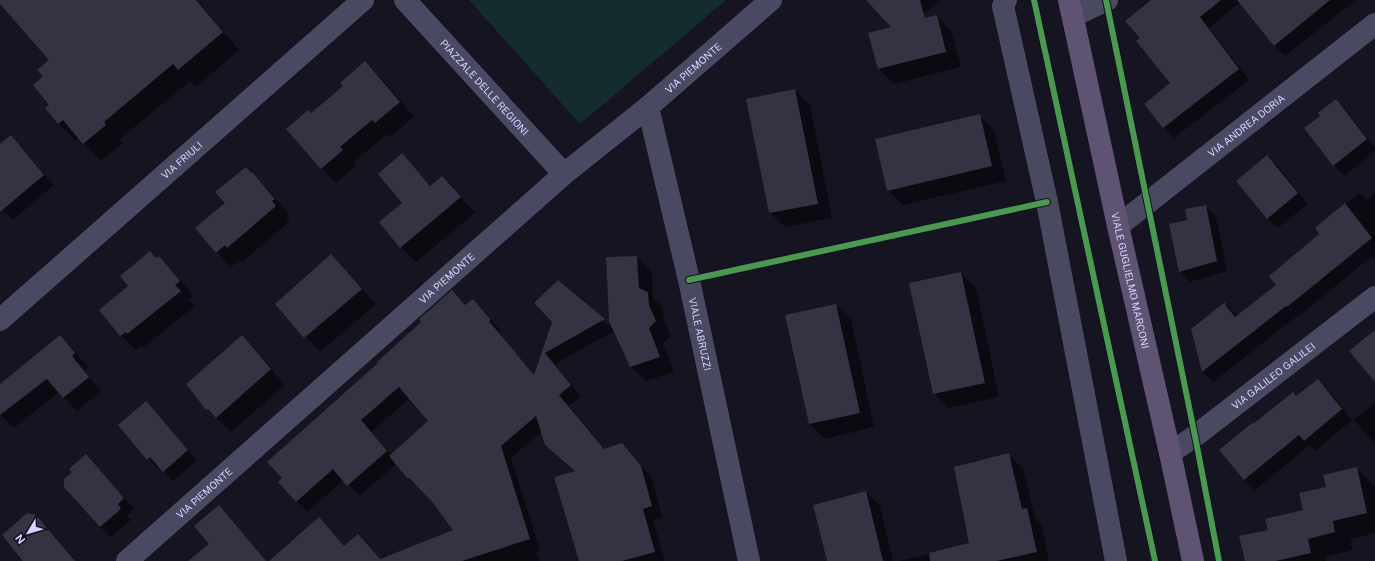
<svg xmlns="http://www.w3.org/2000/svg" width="1375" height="561" font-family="'Public Sans',sans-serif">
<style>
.green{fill:#132c2d}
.shadow{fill:#0007;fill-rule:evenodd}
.building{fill:#343243}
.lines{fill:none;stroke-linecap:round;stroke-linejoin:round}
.minor{stroke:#4a4962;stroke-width:22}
.major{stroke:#5e5373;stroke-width:22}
.cycleway-casing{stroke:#130f26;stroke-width:8}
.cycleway{stroke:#469c4c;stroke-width:6}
.labels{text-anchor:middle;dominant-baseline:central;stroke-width:3;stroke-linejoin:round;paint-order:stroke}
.street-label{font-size:10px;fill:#d9d4ff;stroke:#130f26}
</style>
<rect width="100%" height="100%" fill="#161421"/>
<path class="green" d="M 469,0 L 724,0 L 725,1 L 580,124 Z"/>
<g class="shadow">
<path d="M 9,0 L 197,0 L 239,50 L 196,87 L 190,81 L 120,139 L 123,143 L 101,161 L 79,138 L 76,141 L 58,123 L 51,105 L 44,77 L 51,60 Z"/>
<path d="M 868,0 L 939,0 L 918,21 L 937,16 L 951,31 L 961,67 L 894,84 L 879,69 L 893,27 Z"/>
<path d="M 1153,0 L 1356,0 L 1285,56 L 1275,46 L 1240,3 L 1209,28 L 1249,80 L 1174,138 L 1164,127 L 1145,104 L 1172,83 L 1141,39 Z"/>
<path d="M 365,63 L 380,77 L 414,117 L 390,137 L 387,134 L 354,162 L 357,165 L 336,183 L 321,168 L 311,114 L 345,86 Z"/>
<path d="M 795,90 L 810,105 L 832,218 L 785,227 L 770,213 Z"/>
<path d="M 1336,100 L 1346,111 L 1375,148 L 1375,151 L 1344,176 L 1334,165 L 1306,129 L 1322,116 Z"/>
<path d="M 979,115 L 994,130 L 1006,181 L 903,205 L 888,190 Z"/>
<path d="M 11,137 L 54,185 L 13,220 L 0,207 L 0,146 Z"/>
<path d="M 402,155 L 431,186 L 442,177 L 475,213 L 416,262 L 401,247 L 380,222 L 403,203 Z"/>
<path d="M 1267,156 L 1278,166 L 1308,204 L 1278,228 L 1267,218 Z"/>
<path d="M 252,173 L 267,188 L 289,214 L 286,217 L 290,221 L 242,262 L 240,260 L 231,267 L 216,252 L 226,203 Z"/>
<path d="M 1359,193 L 1367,200 L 1375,193 L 1375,260 L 1371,257 L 1298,317 L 1297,316 L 1213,382 L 1203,372 L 1192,330 L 1225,303 L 1235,313 L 1236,317 L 1277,285 L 1321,234 L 1316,228 Z"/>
<path d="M 1205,206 L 1216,216 L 1227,271 L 1190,282 L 1180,271 L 1188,221 Z"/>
<path d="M 331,255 L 376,304 L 320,352 L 276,304 Z"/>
<path d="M 637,257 L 652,272 L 653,298 L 662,307 L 664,320 L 671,336 L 663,343 L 674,372 L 646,381 L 631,367 L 614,331 L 555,364 L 581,396 L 569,406 L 605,449 L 622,445 L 652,478 L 662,517 L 653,520 L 665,561 L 580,561 L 576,472 L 558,456 L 542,431 L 511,458 L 540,550 L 536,552 L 539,561 L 271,561 L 345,547 L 369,546 L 380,559 L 385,554 L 388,557 L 455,531 L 433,503 L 408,478 L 397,464 L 359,496 L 344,480 L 307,512 L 296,501 L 423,323 L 452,292 L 466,306 L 473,300 L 484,311 L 501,331 L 499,333 L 535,376 L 553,322 L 558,281 L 612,328 ZM 410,398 L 430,422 L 391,455 L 371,432 Z"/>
<path d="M 159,258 L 173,272 L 194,296 L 189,300 L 195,306 L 143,348 L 141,346 L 136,350 L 121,335 L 129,286 Z"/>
<path d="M 961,273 L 976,288 L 999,397 L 949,408 L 934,393 Z"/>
<path d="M 836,305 L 851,320 L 874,427 L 825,439 L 810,424 L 786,316 Z"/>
<path d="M 60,336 L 73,349 L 88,367 L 84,370 L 101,391 L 77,411 L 59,392 L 14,428 L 0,414 L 0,385 Z"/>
<path d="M 242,336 L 256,351 L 285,385 L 231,432 L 207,409 Z"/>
<path d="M 1318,380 L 1328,390 L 1352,420 L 1315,451 L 1310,445 L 1255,490 L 1244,480 L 1297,397 Z"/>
<path d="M 146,402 L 197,460 L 173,481 L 159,466 L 157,468 L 148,459 Z"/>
<path d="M 1375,403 L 1375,444 L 1354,420 Z"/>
<path d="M 1009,455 L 1023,469 L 1035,518 L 1041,524 L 1049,561 L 899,561 L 970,544 Z"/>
<path d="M 96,466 L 134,509 L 127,515 L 131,520 L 111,537 L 100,527 Z"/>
<path d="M 1357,468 L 1375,486 L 1375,533 L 1350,539 L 1353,550 L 1325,557 L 1326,561 L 1246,561 L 1269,530 L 1304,511 L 1327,488 Z"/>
<path d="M 866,492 L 880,506 L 893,561 L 828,561 Z"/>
<path d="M 35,516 L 46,526 L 74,559 L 73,561 L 25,561 Z"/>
</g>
<g class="building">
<path d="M 0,0 L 196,0 L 223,32 L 178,70 L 173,64 L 104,122 L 106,125 L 83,144 L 63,120 L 58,124 L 45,108 L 49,105 L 33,85 L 43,76 L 37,70 L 49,60 L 0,4 Z"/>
<path d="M 866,0 L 920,0 L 925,18 L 937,15 L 946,52 L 878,69 L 868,33 L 891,27 Z"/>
<path d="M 1151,0 L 1221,0 L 1200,17 L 1239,69 L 1163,128 L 1144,104 L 1170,83 L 1136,41 L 1140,38 L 1125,21 Z"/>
<path d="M 1237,0 L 1330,0 L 1274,46 Z"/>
<path d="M 365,61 L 400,102 L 375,123 L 372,120 L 340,147 L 343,150 L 321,169 L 286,129 L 308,110 L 311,113 L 343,86 L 340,83 Z"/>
<path d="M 795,89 L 818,204 L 769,213 L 746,99 Z"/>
<path d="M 1336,99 L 1367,139 L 1333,166 L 1304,128 L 1320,116 L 1318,113 Z"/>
<path d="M 980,114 L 992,166 L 887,191 L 875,139 Z"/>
<path d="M 11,135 L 44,175 L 0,212 L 0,144 Z"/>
<path d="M 402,153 L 430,186 L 442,176 L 461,197 L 400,248 L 379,222 L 402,203 L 378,174 Z"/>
<path d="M 1267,155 L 1298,193 L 1267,219 L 1236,181 Z"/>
<path d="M 246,167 L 251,173 L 252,172 L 275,199 L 272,201 L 276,206 L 227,248 L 225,245 L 216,253 L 195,228 L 225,203 L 215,192 Z"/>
<path d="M 1345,203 L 1372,238 L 1287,307 L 1286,306 L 1202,372 L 1191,329 L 1225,302 L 1226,306 L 1235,317 L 1276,285 L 1269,276 L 1319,234 L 1315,228 Z"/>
<path d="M 1206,205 L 1217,261 L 1179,272 L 1169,224 L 1187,220 L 1185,209 Z"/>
<path d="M 150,251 L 156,258 L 159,256 L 180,281 L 175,285 L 181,291 L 127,334 L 126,332 L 120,336 L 99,310 L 128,286 L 120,276 Z"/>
<path d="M 331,254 L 362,289 L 304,338 L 275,304 Z"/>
<path d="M 637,256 L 639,288 L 648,292 L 649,305 L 656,321 L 649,328 L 660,357 L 630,367 L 609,321 L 606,257 Z"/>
<path d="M 961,272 L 985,383 L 933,394 L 909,283 Z"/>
<path d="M 558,280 L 605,319 L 545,353 L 571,385 L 559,395 L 604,449 L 622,443 L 641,466 L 652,506 L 643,509 L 655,552 L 622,561 L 579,561 L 554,477 L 575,471 L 545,445 L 536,416 L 501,446 L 530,539 L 462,561 L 269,561 L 319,517 L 344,546 L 358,534 L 380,559 L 453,530 L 433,503 L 409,478 L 408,479 L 389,456 L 428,421 L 399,387 L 361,420 L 387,451 L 347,486 L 333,469 L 296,502 L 278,482 L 282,478 L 267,462 L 378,363 L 377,362 L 421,322 L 419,319 L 452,290 L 465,305 L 473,299 L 491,320 L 489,321 L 534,375 L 552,322 L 534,303 Z"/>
<path d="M 836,304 L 860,413 L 809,424 L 785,315 Z"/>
<path d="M 1375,330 L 1375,382 L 1349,351 Z"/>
<path d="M 60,335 L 75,353 L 72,356 L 89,377 L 63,398 L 47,379 L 0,415 L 0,384 Z"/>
<path d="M 242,335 L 271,369 L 216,418 L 208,409 L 206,410 L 186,384 Z"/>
<path d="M 1318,379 L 1342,409 L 1304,441 L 1299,435 L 1244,480 L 1219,450 L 1252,423 L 1253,424 L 1293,392 L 1296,396 Z"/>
<path d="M 146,401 L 188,450 L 163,472 L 150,457 L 147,460 L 118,425 Z"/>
<path d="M 1009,453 L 1022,509 L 1027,508 L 1037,552 L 997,561 L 930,561 L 929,553 L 969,543 L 954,467 Z"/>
<path d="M 86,454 L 124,498 L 118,504 L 121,509 L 100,527 L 64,487 L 64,479 L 72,472 L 69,469 Z"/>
<path d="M 1357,467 L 1367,513 L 1333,521 L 1335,532 L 1308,539 L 1311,553 L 1276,561 L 1245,561 L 1239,536 L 1268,530 L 1265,519 L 1303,510 L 1299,493 L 1326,487 L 1323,475 Z"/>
<path d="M 866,491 L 883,561 L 827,561 L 813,505 Z"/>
<path d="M 219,505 L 266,561 L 188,561 L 209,544 L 194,526 Z"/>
<path d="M 27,513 L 36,515 L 75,561 L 23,561 L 2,535 Z"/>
</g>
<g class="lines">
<g class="minor">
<path id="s1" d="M 405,0 L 564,174"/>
<path d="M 1006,0 L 1003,6 L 1047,202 L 1116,561"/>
<path d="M 1073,16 L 1107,0"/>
<path id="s2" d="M 648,107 L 689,280 L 749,561"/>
<path id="s3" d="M 1118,226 L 1375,24"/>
<path id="s4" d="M 0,320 L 363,0"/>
<path id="s5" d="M 1170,453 L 1195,436 L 1375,297"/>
<path id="s6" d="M 127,561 L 564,174 L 648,107 L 771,0"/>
</g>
<path class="major" id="s7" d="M 1069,0 L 1118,226 L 1170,453 L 1193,561"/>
<g class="cycleway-casing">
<g id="cycleway">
<path d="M 1034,0 L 1155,561"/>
<path d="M 1106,0 L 1195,436 L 1219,561"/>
<path d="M 689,280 L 1047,202"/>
</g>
</g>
<use href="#cycleway" class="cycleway"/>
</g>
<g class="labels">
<g class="street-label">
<text stroke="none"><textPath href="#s6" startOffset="751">VIA PIEMONTE</textPath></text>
<text stroke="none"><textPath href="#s1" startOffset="118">PIAZZALE DELLE REGIONI</textPath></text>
<text stroke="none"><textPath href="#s3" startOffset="163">VIA ANDREA DORIA</textPath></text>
<text stroke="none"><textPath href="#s4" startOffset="242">VIA FRIULI</textPath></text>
<text stroke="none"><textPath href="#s6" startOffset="427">VIA PIEMONTE</textPath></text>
<text stroke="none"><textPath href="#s7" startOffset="287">VIALE GUGLIELMO MARCONI</textPath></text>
<text stroke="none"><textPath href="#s2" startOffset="233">VIALE ABRUZZI</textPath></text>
<text stroke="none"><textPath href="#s5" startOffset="129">VIA GALILEO GALILEI</textPath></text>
<text stroke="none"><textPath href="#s6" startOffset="103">VIA PIEMONTE</textPath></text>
</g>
</g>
<g transform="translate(28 533) rotate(232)" stroke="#130f26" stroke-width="3" paint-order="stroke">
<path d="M0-3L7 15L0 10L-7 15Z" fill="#d9d4ff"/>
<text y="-6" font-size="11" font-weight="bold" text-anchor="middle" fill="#d9d4ff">N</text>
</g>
</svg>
